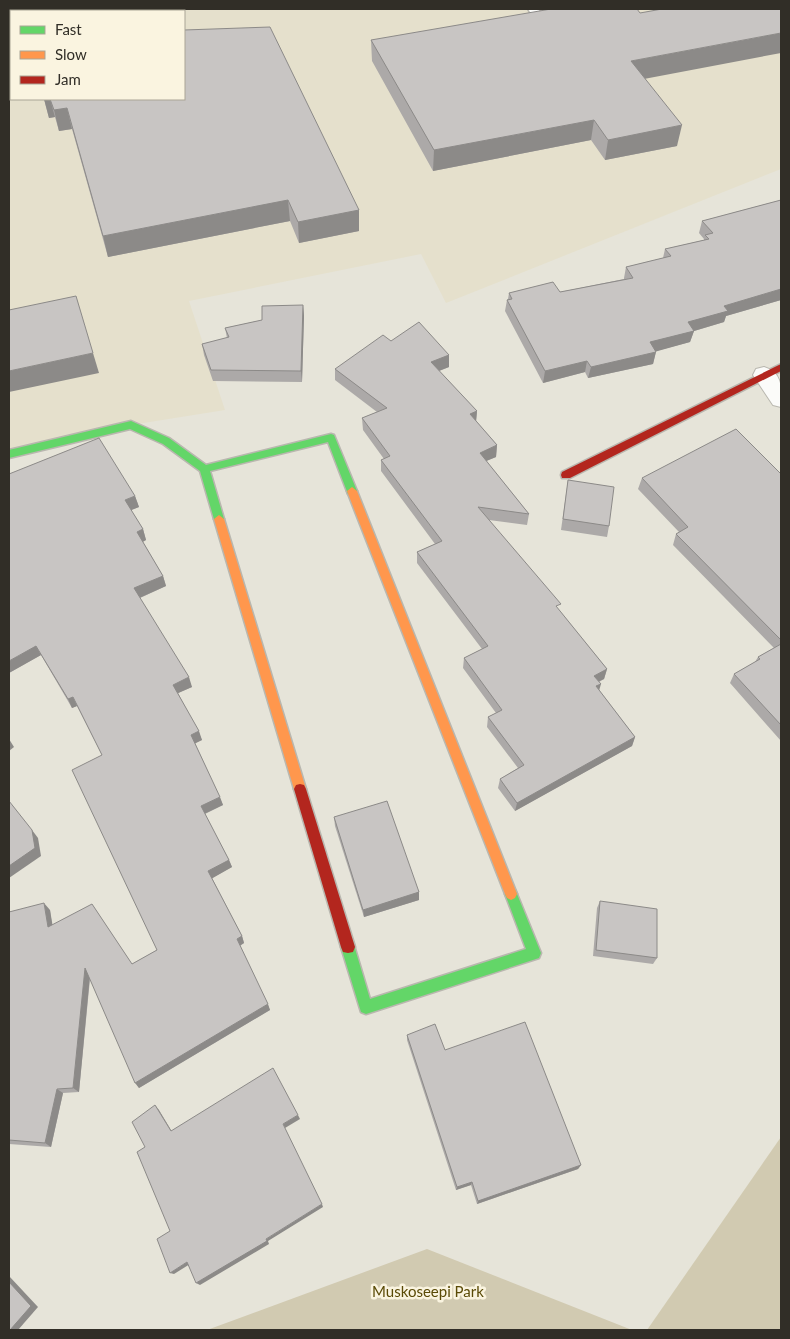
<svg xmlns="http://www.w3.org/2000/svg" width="790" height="1339" font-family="Lato,sans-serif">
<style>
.built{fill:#e5e0cc;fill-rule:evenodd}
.green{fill:#d1cab1}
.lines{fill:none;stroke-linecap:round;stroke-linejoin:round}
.lane-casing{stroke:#b9b7af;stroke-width:3}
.street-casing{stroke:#b9b7af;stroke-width:2}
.fast-casing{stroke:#b9b7af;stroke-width:3}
.slow-casing{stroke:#b9b7af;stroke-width:3}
.jam-casing{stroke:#b9b7af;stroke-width:3}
.lane{fill:#fbfbf9;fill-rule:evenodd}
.street{fill:#fbfbf9;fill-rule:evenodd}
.fast{fill:#63d668;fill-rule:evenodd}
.slow{fill:#ff974d;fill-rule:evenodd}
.jam{fill:#b3261e;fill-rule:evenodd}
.wall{fill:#aca9a8}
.shaded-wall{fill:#8c8a88}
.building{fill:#c8c5c3;stroke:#8c8a88}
.labels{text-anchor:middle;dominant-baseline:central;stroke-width:5;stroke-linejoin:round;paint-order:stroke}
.near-park-label{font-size:15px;fill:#5a4a06;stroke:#faf4e0}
</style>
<rect width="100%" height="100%" fill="#e6e4d9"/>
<path class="built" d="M 9,9 L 781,9 L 781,169 L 446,303 L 421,254 L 189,301 L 225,410 L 131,425 L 9,454 ZM 11,11 L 184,11 L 184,99 L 11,99 Z"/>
<g class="green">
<path d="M 781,1137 L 781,1330 L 647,1330 Z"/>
<path d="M 427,1249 L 632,1330 L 207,1330 Z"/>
</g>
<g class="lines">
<g class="lane-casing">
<g id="lane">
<path d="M 528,9 L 538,9 L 541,13 L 532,15 Z"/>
<rect x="9" y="35" width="2" height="14"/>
</g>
</g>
<g class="street-casing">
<path id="street" d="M 764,367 C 784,373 781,390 781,407 L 773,405 L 753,375 L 756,369 Z"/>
</g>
<g class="fast-casing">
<g id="fast">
<path d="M 131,421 L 169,438 L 206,465 L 331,434 L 334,435 L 357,491 L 352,495 L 348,494 L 328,442 L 210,471 L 224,519 L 219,523 L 214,519 L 200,471 L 163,444 L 130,429 L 9,458 L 9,450 Z"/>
<path d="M 511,888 L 515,890 L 517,894 L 541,953 L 539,958 L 366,1014 L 361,1012 L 341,947 L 343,942 L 348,941 L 353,942 L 370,999 L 526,949 L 505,894 L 507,890 Z"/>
</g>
</g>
<g class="slow-casing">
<g id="slow">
<path d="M 352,487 L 357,491 L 517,894 L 515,898 L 511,900 L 507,898 L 505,894 L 347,491 Z"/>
<path d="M 219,515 L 224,519 L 306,789 L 304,793 L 300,794 L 296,793 L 294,789 L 214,519 Z"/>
</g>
</g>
<g class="jam-casing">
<g id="jam">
<path d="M 781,364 L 781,371 L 570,478 L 562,478 L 561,475 L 562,472 Z"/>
<path d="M 300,784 L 304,785 L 306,789 L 355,947 L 353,952 L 348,953 L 343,952 L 341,947 L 294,789 L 296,785 Z"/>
</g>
</g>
<use href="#lane" class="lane"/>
<use href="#street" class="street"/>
<use href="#fast" class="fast"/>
<use href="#slow" class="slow"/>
<use href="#jam" class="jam"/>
</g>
<g class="wall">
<path d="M 371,40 L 645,78 L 677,146 L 605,160 L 591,140 L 433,171 L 372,61 Z"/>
<path d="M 44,99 L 184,99 L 359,210 L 359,231 L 299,243 L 290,221 L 108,257 L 72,129 L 59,131 L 55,117 L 49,118 Z"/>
<path d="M 781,200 L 781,300 L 726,316 L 724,322 L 694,331 L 690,342 L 656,351 L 653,364 L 588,378 L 585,372 L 543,383 L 505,311 L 507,300 L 508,299 L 509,293 L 560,292 L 624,279 L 624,278 L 626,267 L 663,258 L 665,249 L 704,240 L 704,239 L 699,233 L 702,221 Z"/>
<path d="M 303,305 L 304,316 L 302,382 L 213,381 L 204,355 L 202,344 L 227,338 L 225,328 L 262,320 Z"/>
<path d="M 391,341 L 449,355 L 449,367 L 439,371 L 477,411 L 476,421 L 497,445 L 496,457 L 486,461 L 529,514 L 527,525 L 489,520 L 559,610 L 607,669 L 604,679 L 599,682 L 599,690 L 635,737 L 632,746 L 515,811 L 498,788 L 500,779 L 518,768 L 487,727 L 488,717 L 496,713 L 463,668 L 464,658 L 482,649 L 417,563 L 417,552 L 435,544 L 381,471 L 381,460 L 384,459 L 363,430 L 362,418 L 377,412 L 335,380 L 335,369 Z"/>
<path d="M 781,474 L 781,741 L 730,683 L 734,674 L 755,662 L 758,657 L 774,648 L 673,545 L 676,534 L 679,532 L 638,489 L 642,478 Z"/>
<path d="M 568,480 L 609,526 L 607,537 L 561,530 Z"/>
<path d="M 135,496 L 139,507 L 131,510 L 143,529 L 146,540 L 143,542 L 163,576 L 166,586 L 140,598 L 192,687 L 178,693 L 202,740 L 195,743 L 223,805 L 205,814 L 229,860 L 232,867 L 212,878 L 242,936 L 244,943 L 240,946 L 270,1010 L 139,1088 L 90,979 L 79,1092 L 63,1093 L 51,1147 L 9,1144 L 9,912 L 50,910 L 52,925 L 132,964 L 157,950 L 102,755 L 77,706 L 72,708 L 41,655 L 9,673 Z"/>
<path d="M 334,817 L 419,892 L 419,900 L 364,917 L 335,826 Z"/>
<path d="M 600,901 L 657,958 L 653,964 L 593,956 L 597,908 Z"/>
<path d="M 407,1035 L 445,1050 L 581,1165 L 578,1169 L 477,1204 L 471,1185 L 456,1190 L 407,1040 Z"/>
</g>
<g class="shaded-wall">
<path d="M 781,33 L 781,53 L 628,82 L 631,61 Z"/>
<path d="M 44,99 L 50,99 L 55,117 L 49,118 Z"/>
<path d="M 67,108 L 72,129 L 59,131 L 54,110 Z"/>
<path d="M 594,120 L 591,140 L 433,171 L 434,150 Z"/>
<path d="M 682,125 L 677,146 L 605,160 L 608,140 Z"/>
<path d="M 288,200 L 290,221 L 108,257 L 103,236 Z"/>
<path d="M 359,210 L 359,231 L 299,243 L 298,222 Z"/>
<path d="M 781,289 L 781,300 L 726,316 L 724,322 L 694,331 L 690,342 L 647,354 L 650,342 L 688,322 L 724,306 Z"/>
<path d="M 303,305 L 304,316 L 302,382 L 301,371 Z"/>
<path d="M 656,352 L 653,364 L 588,378 L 591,367 Z"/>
<path d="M 93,353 L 99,373 L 9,392 L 9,371 Z"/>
<path d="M 449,355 L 449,367 L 431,374 L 431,362 Z"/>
<path d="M 587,361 L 585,372 L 543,383 L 545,371 Z"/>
<path d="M 477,411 L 476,422 L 470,414 Z"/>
<path d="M 497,445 L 496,457 L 479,464 L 480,453 Z"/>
<path d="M 135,496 L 139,507 L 129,511 L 125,500 Z"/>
<path d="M 143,529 L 146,540 L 140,543 L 137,532 Z"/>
<path d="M 163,576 L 166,586 L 137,599 L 134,588 Z"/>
<path d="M 36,646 L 41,655 L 9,673 L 9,661 Z"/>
<path d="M 607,669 L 604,679 L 591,685 L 594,676 Z"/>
<path d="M 189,677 L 192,687 L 176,694 L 173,685 Z"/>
<path d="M 601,684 L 598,694 L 596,686 Z"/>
<path d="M 73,697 L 77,706 L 72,708 L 68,699 Z"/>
<path d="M 199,731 L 202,740 L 194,744 L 191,735 Z"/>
<path d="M 635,737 L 632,746 L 515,811 L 517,803 Z"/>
<path d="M 9,739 L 14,747 L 9,751 Z"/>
<path d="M 220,797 L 223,805 L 204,814 L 201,806 Z"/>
<path d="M 32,830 L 38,838 L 41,856 L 9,878 L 9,866 Z"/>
<path d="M 229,860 L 232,867 L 211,879 L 208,871 Z"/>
<path d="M 419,892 L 419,900 L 364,917 L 363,910 Z"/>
<path d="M 44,903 L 50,910 L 54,934 L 48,927 Z"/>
<path d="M 242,936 L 244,943 L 239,946 L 237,939 Z"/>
<path d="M 85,968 L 90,975 L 79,1092 L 73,1088 Z"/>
<path d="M 268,1004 L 270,1010 L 139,1088 L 135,1083 Z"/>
<path d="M 57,1089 L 63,1093 L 51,1147 L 45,1143 Z"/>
<path d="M 155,1105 L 159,1110 L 174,1135 L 171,1131 Z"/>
<path d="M 298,1115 L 300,1119 L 285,1128 L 283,1124 Z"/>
<path d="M 581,1165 L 578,1169 L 477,1204 L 478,1201 Z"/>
<path d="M 472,1182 L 471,1185 L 456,1190 L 457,1187 Z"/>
<path d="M 322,1204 L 323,1207 L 268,1241 L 269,1244 L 200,1285 L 196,1283 Z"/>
<path d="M 187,1262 L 190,1264 L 174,1274 L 170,1273 Z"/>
<path d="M 9,1276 L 38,1307 L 18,1330 L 10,1330 Z"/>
</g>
<g class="building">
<path d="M 551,9 L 637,9 L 640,13 L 662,9 L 781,9 L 781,33 L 631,61 L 682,125 L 608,140 L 594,120 L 434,150 L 371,40 Z"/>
<path d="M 270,27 L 359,210 L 298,222 L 288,200 L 103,236 L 67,108 L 54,110 L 50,99 L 184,99 L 184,30 Z"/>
<path d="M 781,200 L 781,289 L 724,306 L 728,311 L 688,322 L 694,331 L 650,342 L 656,352 L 591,367 L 587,361 L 545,371 L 507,300 L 512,299 L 509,293 L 553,282 L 560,292 L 633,278 L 626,267 L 671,256 L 665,249 L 709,239 L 705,235 L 713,233 L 702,221 Z"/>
<path d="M 76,296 L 93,353 L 9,371 L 9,310 Z"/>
<path d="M 303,305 L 301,371 L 211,370 L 202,344 L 229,337 L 225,328 L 262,320 L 262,306 Z"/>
<path d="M 419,322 L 449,355 L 431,362 L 477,411 L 470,414 L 497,445 L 480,453 L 529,514 L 478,507 L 561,604 L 556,606 L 607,669 L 594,676 L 601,684 L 596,686 L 635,737 L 517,803 L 500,779 L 524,765 L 488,717 L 502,710 L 464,658 L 488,646 L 417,552 L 442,541 L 381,460 L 390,456 L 362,418 L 387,408 L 335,369 L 383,335 L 391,341 Z"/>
<path d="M 736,429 L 781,474 L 781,640 L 676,534 L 688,527 L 642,478 Z"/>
<path d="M 99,438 L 135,496 L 125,500 L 143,529 L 137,532 L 163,576 L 134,588 L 189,677 L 173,685 L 199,731 L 191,735 L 220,797 L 201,806 L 229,860 L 208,871 L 242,936 L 237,939 L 268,1004 L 135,1083 L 85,968 L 73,1088 L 57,1089 L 45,1143 L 9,1140 L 9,912 L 44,903 L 48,927 L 92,904 L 132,964 L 157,950 L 72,770 L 102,755 L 73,697 L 68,699 L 36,646 L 9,661 L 9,474 Z"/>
<path d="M 568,480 L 614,487 L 609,526 L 563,519 Z"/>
<path d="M 781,644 L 781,725 L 734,674 L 760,659 L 758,657 Z"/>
<path d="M 9,801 L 32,830 L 35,848 L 9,866 Z"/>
<path d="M 387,801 L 419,892 L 363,910 L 334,817 Z"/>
<path d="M 600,901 L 657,909 L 657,958 L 596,950 Z"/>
<path d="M 525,1022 L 581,1165 L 478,1201 L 472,1182 L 457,1187 L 407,1035 L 435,1024 L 445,1050 Z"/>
<path d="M 273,1068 L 298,1115 L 283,1124 L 322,1204 L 266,1239 L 267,1241 L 196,1283 L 187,1262 L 170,1273 L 157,1239 L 170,1231 L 137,1152 L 145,1147 L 132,1122 L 155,1105 L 171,1131 Z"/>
<path d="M 9,1282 L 31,1306 L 10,1330 L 9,1330 Z"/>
</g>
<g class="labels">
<g class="near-park-label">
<text x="428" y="1291">Muskoseepi Park</text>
</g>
</g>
<rect width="790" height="1339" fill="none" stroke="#312e27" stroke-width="20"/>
<rect x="10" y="10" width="175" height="90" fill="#faf4e0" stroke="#aaa596"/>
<rect x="20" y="26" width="25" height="8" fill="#63d668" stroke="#aaa596"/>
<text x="55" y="35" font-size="15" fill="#312e27">Fast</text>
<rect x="20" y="51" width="25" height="8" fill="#ff974d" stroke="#aaa596"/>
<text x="55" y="60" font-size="15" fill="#312e27">Slow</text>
<rect x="20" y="76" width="25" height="8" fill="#b3261e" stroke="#aaa596"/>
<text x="55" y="85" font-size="15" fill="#312e27">Jam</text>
</svg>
